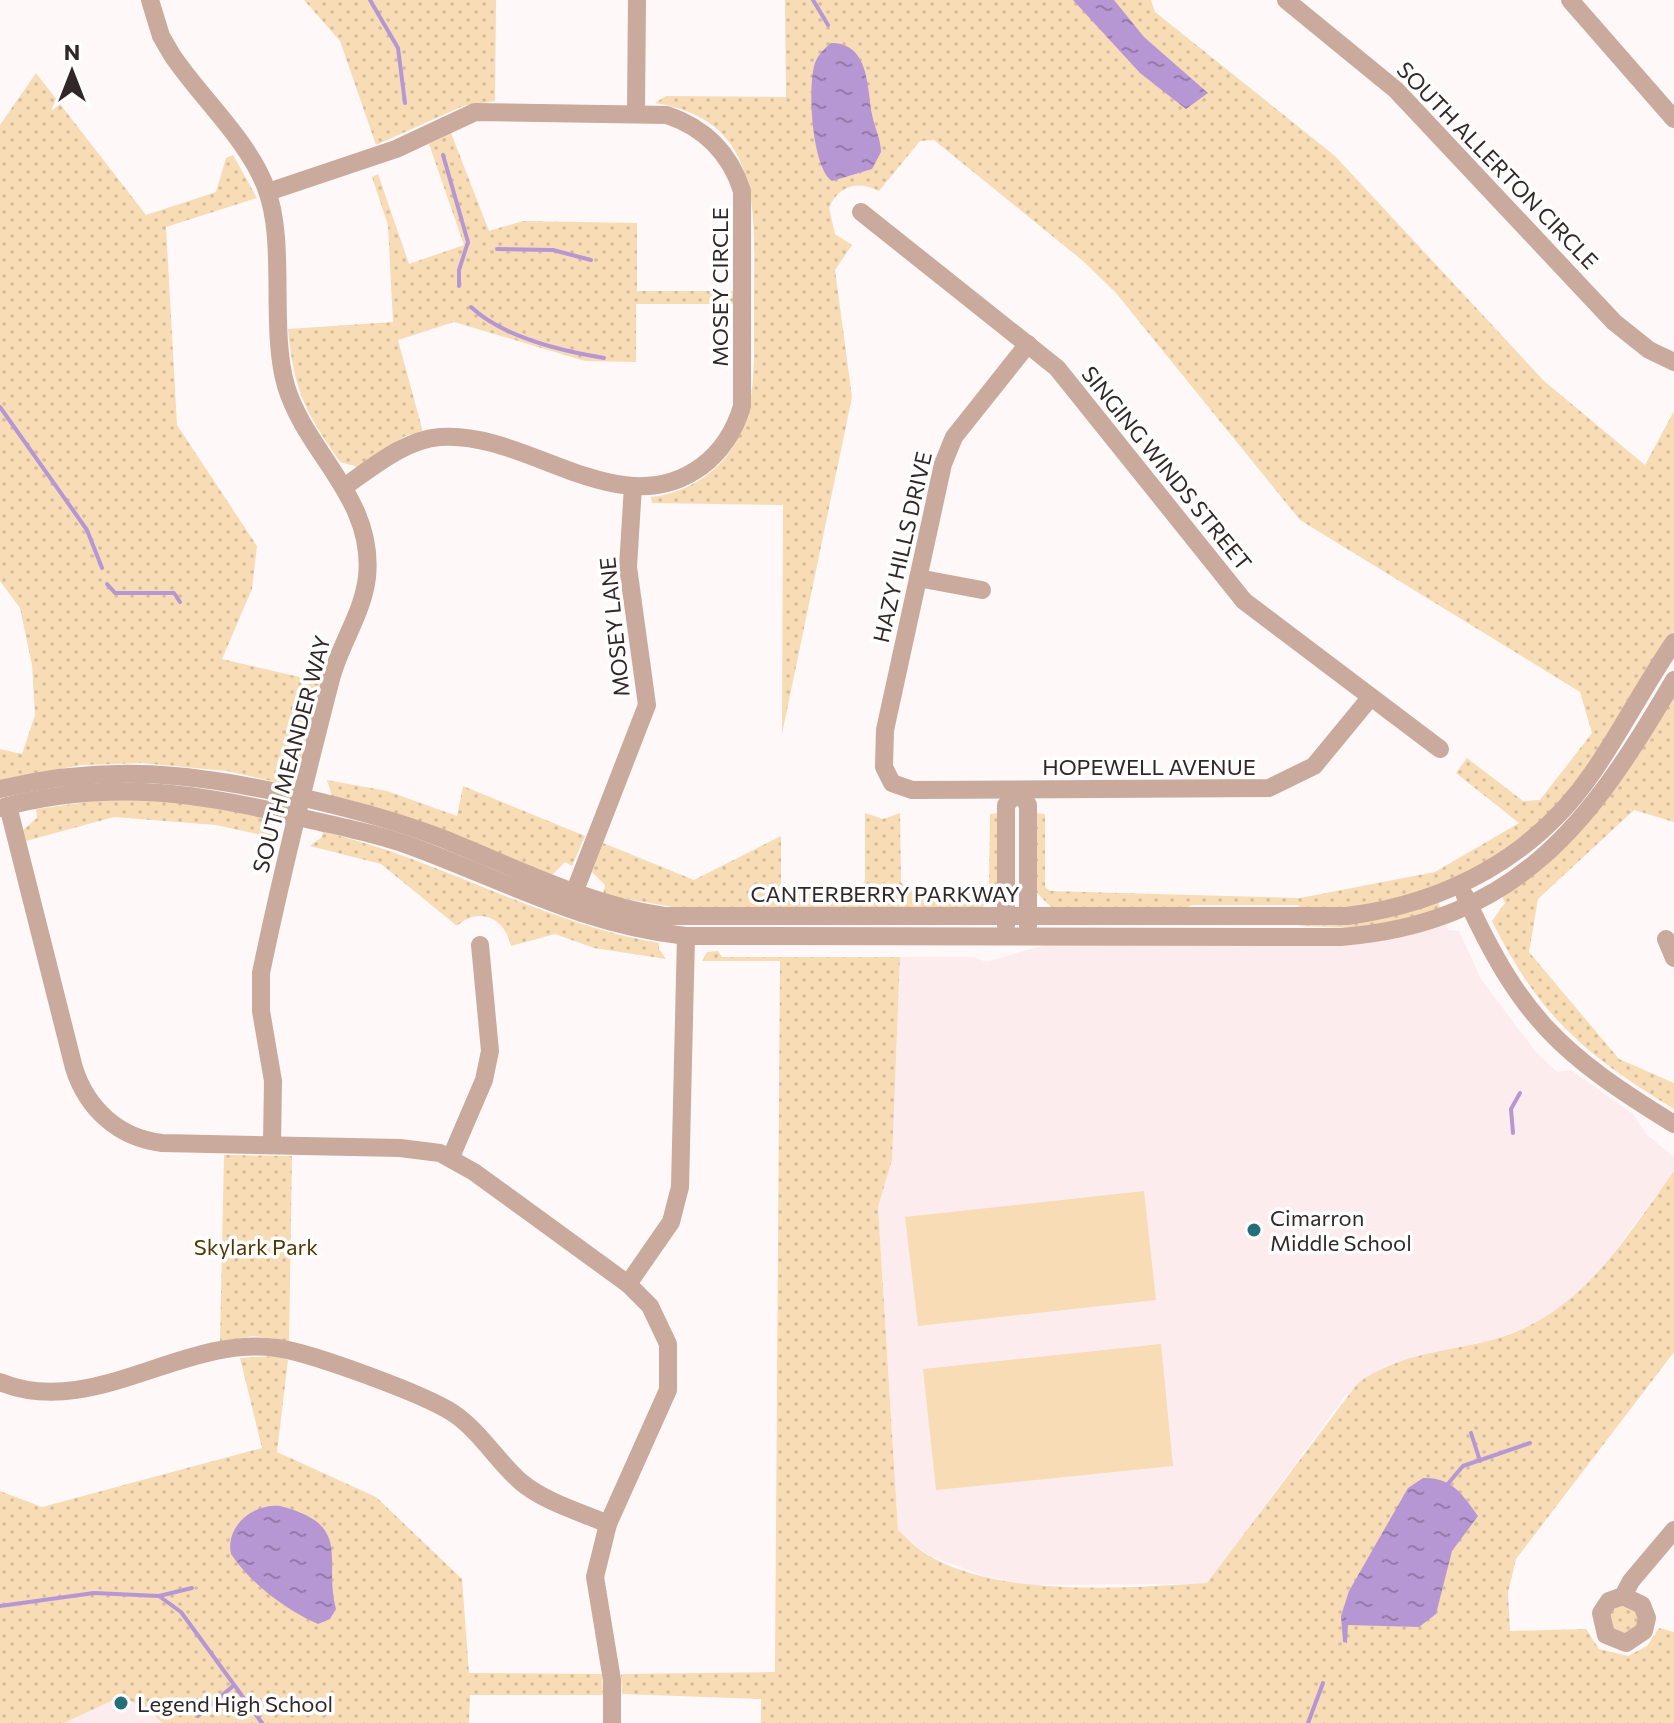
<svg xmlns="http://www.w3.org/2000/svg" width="1674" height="1723" font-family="Commissioner,sans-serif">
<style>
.built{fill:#fdecee}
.grass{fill:url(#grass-dots)}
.garden{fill:#f7dcb6}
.water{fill:url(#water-ripples)}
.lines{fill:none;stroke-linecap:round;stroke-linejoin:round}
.stream{stroke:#b796d4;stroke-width:4}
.minor{stroke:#caaa9c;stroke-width:18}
.poi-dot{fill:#276e7b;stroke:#fff;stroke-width:3}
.labels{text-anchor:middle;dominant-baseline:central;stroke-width:7;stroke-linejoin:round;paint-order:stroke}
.street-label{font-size:22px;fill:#322728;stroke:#fff}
.poi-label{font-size:22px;fill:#322728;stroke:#fff;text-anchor:start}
.park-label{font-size:22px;fill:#523601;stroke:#fff}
</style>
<defs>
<pattern id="grass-dots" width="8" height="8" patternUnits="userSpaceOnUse" patternTransform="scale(2)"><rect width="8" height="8" fill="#f7dcb6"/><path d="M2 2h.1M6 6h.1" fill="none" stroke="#d4bd9c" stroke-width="1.8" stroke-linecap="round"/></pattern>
<pattern id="water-ripples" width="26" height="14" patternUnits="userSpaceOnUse" patternTransform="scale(2)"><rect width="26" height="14" fill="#b796d4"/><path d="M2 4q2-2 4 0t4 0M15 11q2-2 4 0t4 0" fill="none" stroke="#957aac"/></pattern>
</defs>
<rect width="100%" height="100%" fill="#fef8f8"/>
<g class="built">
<path d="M 1445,921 L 1448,930 L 1459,931 L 1481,979 L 1535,1051 L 1557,1072 L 1571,1070 L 1633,1114 L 1646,1134 L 1674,1157 L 1674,1171 L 1593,1281 L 1565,1306 L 1535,1324 L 1494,1339 L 1386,1365 L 1345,1396 L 1207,1584 L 1031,1585 L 984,1576 L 926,1554 L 898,1530 L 878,1207 L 892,1160 L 900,957 L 974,957 L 986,962 L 1052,943 Z"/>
<path d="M 122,1696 L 150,1711 L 162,1723 L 64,1723 Z"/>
</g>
<g class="grass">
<path d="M 304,0 L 496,0 L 495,101 L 463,106 L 376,145 L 340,41 Z"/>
<path d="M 785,0 L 1151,0 L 1155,12 L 1335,156 L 1544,381 L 1645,465 L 1674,411 L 1674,631 L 1587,771 L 1547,819 L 1466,877 L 1378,906 L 1303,910 L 1298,905 L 1192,905 L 1182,910 L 1055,911 L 1035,891 L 1035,813 L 1045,814 L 1045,887 L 1050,891 L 1300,898 L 1435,872 L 1519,823 L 1456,773 L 1467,758 L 1523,801 L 1540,800 L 1592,733 L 1580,692 L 1300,520 L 1116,293 L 1083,261 L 934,140 L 920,141 L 879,191 C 859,180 838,185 829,208 L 835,234 L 852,245 L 835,270 L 852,397 L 782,734 L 783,505 L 652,503 L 651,497 C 671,495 691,487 707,475 C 763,433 753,363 754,301 C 754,217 766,120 655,103 L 666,96 L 786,97 Z"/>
<path d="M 36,73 L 146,215 L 216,192 L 226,158 L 233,155 L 257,198 L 166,227 L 177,425 L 257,546 L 252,589 L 222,659 L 321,682 L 299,774 L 280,783 L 227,771 L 142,763 L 82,765 L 0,780 L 0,749 L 22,754 L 35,715 L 32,665 L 20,608 L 0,581 L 0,125 Z"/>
<path d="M 451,133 L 489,231 L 523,221 L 637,223 L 637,291 L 734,291 L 733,304 L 636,304 L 636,362 L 585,361 L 454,322 L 398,340 L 423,432 L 405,436 L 358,467 L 340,462 C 305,411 294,392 288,329 L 393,322 L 388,225 L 372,177 L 378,174 L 409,264 L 464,245 L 429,144 Z"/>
<path d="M 1674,691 L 1674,822 L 1634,810 L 1538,899 L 1529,952 L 1619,1059 L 1674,1083 L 1674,1109 C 1584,1054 1540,1017 1492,921 L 1505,903 L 1501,894 L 1571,840 L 1593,817 Z"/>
<path d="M 327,780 L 387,791 L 457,816 L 463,786 L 585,836 L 572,866 L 565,862 L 552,875 L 332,796 Z"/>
<path d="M 109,799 L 179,801 L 271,819 L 275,838 L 216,825 L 114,817 L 26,841 L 23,830 L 37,818 L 36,809 Z"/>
<path d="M 865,813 L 883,819 L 900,813 L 901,882 L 909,891 L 983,892 L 989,887 L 990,814 L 998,813 L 999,891 L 979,911 L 679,908 L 603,895 L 605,885 L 592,872 L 603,843 L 694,880 L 781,836 L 781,892 L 855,891 L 865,881 Z"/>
<path d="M 323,832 C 439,858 542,924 659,943 L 659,949 L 666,959 L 594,948 L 555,934 L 511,946 C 505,918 479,906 457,926 L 381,864 L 310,846 L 322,837 Z"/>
<path d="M 1438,902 L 1441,909 L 1367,928 L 1297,926 Z"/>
<path d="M 718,951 L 722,957 L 900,957 L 892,1160 L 878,1207 L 898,1530 C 907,1538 916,1548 926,1554 C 997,1598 1126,1588 1207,1583 L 1357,1384 C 1397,1353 1448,1352 1495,1339 C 1582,1314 1624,1240 1674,1171 L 1674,1352 L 1516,1559 L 1508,1592 L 1510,1631 L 1586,1629 L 1599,1649 L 1628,1656 L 1647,1646 L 1659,1628 L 1674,1632 L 1674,1723 L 761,1723 L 761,1699 L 622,1694 L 621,1674 L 775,1672 L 780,961 L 702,961 L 707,952 Z"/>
<path d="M 224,1155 L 292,1156 L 289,1341 L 253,1336 L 220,1342 Z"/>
<path d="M 274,1356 L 288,1360 L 277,1452 L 376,1497 L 462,1579 L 469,1673 L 602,1674 L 603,1695 L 470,1695 L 469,1723 L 162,1723 L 150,1711 L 122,1696 L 64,1723 L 0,1723 L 0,1491 L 42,1507 L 262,1448 L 240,1358 Z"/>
<path d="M 1623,1602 L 1640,1615 L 1637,1631 L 1616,1635 L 1607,1616 Z"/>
</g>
<g class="garden">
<path d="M 1144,1191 L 1156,1300 L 918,1326 L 905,1217 Z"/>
<path d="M 1161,1344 L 1173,1466 L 936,1490 L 923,1369 Z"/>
</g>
<g class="water">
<path d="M 1073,0 L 1114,0 L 1144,37 L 1208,93 L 1186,109 L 1140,73 Z"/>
<path d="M 831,43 C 869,43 867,86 872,114 C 874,127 881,139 881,152 L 872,169 L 832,181 C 812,168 807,86 815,63 C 818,55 824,49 831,43 Z"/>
<path d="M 1423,1478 C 1452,1477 1463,1495 1478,1516 L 1452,1551 L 1436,1614 L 1419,1627 L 1348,1625 L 1347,1643 L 1343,1642 L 1341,1616 L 1349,1591 L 1408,1488 Z"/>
<path d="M 280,1506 C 354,1525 323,1558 336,1609 L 330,1619 L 318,1624 C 287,1611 250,1583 231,1554 C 225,1526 254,1503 280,1506 Z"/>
</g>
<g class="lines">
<g class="stream">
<path d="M 370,0 L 398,48 L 405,103"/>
<path d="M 813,0 L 828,25"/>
<path d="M 443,155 L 468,242 L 459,270 L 459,286"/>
<path d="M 497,249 L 553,250 L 591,260"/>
<path d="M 471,307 C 503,337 561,351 604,358"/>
<path d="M 0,407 L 87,530 L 102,568"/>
<path d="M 107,584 L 115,593 L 174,593 L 180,602"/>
<path d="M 1513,1133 L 1511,1109 L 1520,1093"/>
<path d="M 1471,1433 L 1480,1461"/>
<path d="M 1446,1486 L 1463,1466 L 1530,1443"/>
<path d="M 159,1596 L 192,1588"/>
<path d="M 0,1606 L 94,1593 L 159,1596 L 181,1612 L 262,1723"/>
<path d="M 198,1716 L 233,1686"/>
<path d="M 1308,1723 L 1323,1683"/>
</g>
<g class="minor">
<path d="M 150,0 L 161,36 L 172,55 C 200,97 249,141 266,188 C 287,242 269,327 286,386 C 307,455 375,498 367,577 C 363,613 340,644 331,679 C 306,776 281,876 261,973 L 261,1011 L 273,1081 L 272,1145"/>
<path d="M 1286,0 L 1396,90 L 1614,322 L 1649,350 L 1674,362"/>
<path d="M 1570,0 L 1674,119"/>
<path d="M 636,112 L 637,0"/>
<path d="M 268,192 L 396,149 L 475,112 L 667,115 C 705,128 730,153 742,191 L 742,406 C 735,430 722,451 702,466 C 620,527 527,430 440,437 C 404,440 373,467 344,487"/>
<path d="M 861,212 L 1057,368 L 1244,601 L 1440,749"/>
<path d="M 1028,344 L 954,437 L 943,464 L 885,730 L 884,767 L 892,783 L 912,790 L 1269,788 L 1314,766 L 1370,698"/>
<path d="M 918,578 L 982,590"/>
<path d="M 0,789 C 108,763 194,773 300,797 C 348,808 395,820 441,838 C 514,867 585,904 664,916 L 1347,916 C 1447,903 1535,857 1593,772 C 1622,730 1645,684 1674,642"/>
<path d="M 8,806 L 74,1068 C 87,1109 119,1138 162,1143 L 400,1148 L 440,1153 L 474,1172 L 628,1284 L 650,1306 L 668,1344 L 668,1390 L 608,1524 L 595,1577 L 612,1680 L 612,1723"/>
<path d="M 0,808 C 110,778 203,793 311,820 C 346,828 382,835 416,848 C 510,883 584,925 686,936 L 1341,937 C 1518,923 1592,821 1674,680"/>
<path d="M 574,893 L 647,705 L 628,567 L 633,486"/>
<path d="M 1465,896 C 1521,1018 1560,1054 1674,1124"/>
<path d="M 1006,926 L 1006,805 L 1018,791 L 1028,805 L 1028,926"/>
<path d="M 1666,939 L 1674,958"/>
<path d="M 451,1157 L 484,1080 L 490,1051 L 480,945"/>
<path d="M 628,1284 L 671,1222 L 680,1187 L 686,936"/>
<path d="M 0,1382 C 92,1420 184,1334 277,1348 C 312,1353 424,1394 453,1413 C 480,1431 497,1461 521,1482 C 545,1502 580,1512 608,1524"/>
<path d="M 1623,1596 L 1642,1605 L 1647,1618 L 1644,1631 L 1626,1643 L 1606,1635 L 1601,1613 L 1609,1601 L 1623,1596 L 1631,1581 L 1674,1530"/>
</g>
</g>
<g class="poi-dot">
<circle cx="1254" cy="1230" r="8"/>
<circle cx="121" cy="1703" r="8"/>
</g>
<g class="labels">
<g class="street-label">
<text transform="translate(1498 165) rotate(46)">SOUTH ALLERTON CIRCLE</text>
<text transform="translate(719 287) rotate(-90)">MOSEY CIRCLE</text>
<text transform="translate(1167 468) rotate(51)">SINGING WINDS STREET</text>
<text transform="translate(902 547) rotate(-77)">HAZY HILLS DRIVE</text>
<text transform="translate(614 627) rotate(-96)">MOSEY LANE</text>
<text transform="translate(291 754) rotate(-75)">SOUTH MEANDER WAY</text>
<text x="1149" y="766">HOPEWELL AVENUE</text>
<text x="885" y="893">CANTERBERRY PARKWAY</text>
</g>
<g class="poi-label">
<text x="1270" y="1217">Cimarron<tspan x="1270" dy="25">Middle School</tspan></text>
<text x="137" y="1703">Legend High School</text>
</g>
<g class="park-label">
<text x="256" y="1246">Skylark Park</text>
</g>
</g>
<g transform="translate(72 72)" stroke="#ffffff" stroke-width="6" paint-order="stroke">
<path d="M0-6L14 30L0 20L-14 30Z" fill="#322728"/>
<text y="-12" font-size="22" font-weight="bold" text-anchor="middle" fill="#322728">N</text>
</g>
</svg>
